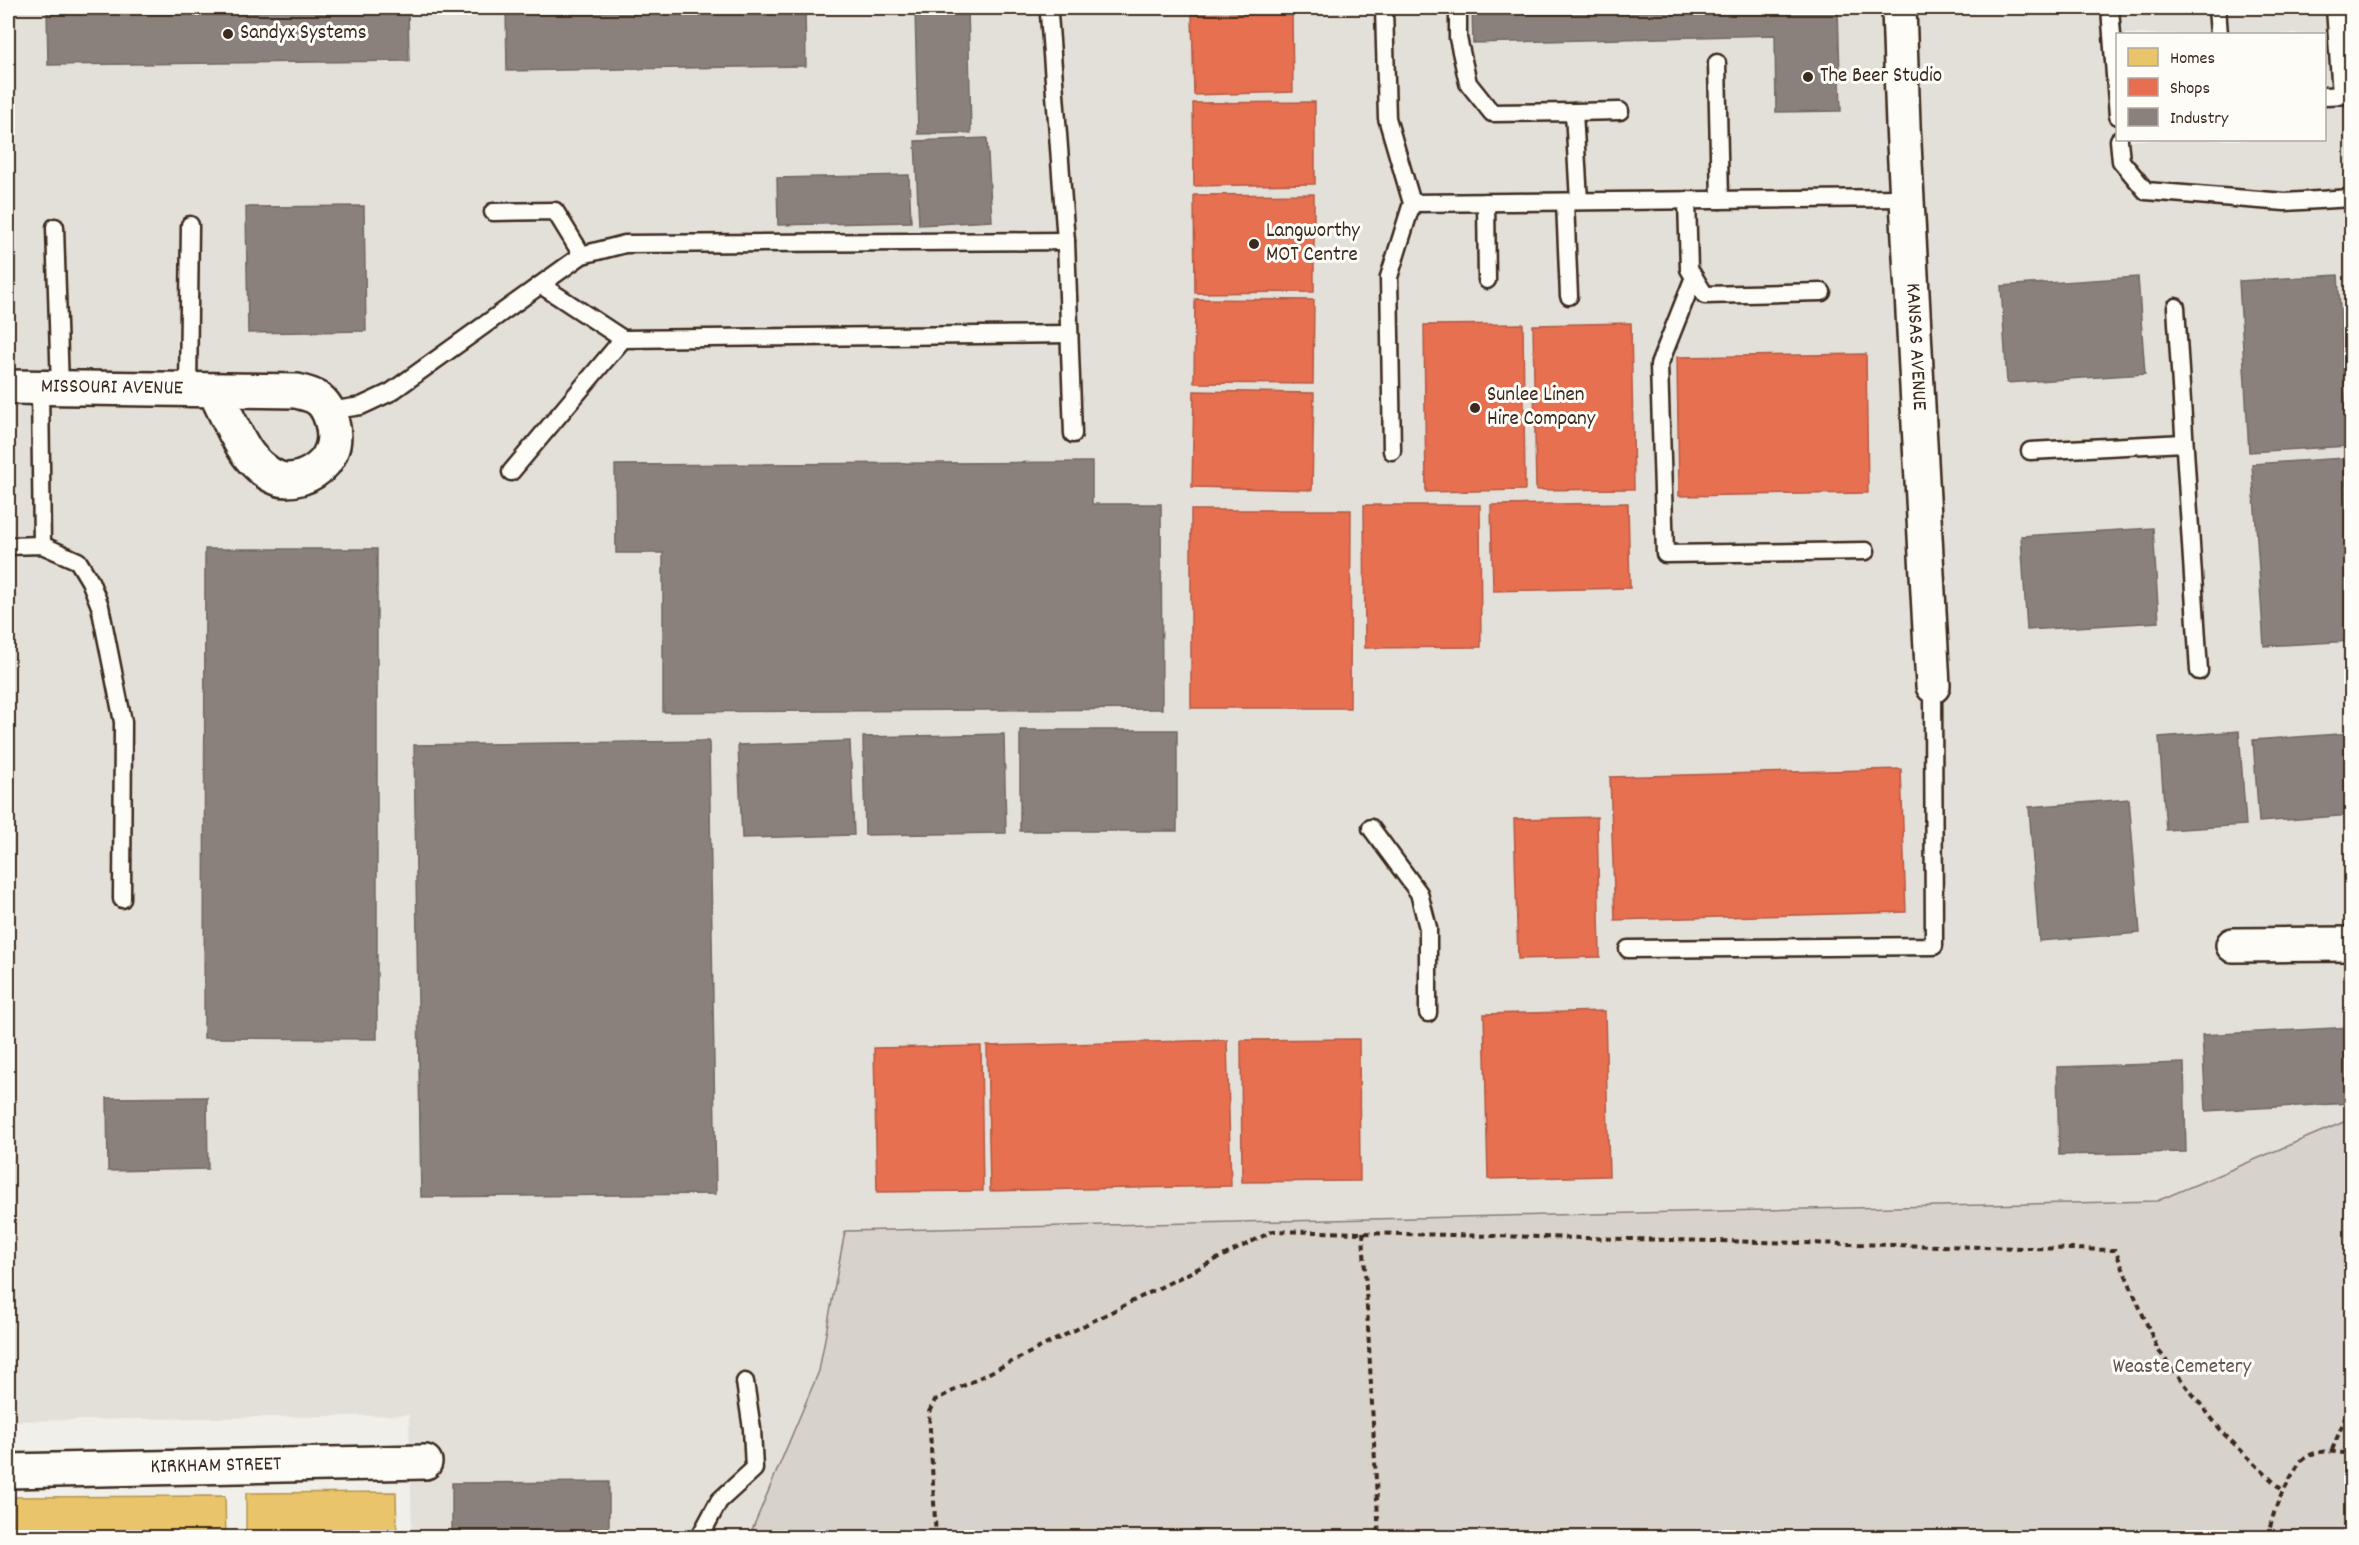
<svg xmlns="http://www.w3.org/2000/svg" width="2359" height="1545" font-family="Dekko,sans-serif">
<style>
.built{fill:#e3e0da;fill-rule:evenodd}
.green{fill:#d7d2cc;stroke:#897e75;stroke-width:1.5}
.homes{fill:#e9c46a;stroke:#b59653;stroke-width:1.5}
.shops{fill:#e76f51;stroke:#b35a42;stroke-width:1.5}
.industry{fill:#8a817c;stroke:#726760;stroke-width:1.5}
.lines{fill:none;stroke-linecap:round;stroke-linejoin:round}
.service-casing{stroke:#3b2a1e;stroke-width:21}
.minor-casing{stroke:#3b2a1e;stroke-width:38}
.path{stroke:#3b2a1e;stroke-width:4;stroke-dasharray:6 4.5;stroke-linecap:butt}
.service{stroke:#fdfcf7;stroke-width:16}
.minor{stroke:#fdfcf7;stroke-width:33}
.poi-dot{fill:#3b2a1e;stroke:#fdfcf7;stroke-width:2}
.labels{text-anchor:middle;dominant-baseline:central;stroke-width:6;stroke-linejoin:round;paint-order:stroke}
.poi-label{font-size:21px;fill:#3b2a1e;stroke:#fdfcf7;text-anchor:start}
.street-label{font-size:21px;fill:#3b2a1e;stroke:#fdfcf7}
.park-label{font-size:21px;fill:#62544a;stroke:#fdfcf7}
</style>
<rect width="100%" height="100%" fill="#f1efea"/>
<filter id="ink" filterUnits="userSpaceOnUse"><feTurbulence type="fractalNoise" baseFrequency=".0167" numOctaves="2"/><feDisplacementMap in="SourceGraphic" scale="12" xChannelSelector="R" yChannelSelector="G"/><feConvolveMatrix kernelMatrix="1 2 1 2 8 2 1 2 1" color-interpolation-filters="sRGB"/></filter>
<g filter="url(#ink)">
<path class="built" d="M 8,8 L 2351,8 L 2351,1119 L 2157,1201 L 845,1231 L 819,1371 L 749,1537 L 412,1537 L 409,1415 L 8,1421 ZM 2118,34 L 2324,34 L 2324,140 L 2118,140 Z"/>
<path class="green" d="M 2351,1119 L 2351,1537 L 749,1537 L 819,1371 L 845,1231 L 2157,1201 Z"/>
<g class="homes">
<path d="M 396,1492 L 397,1538 L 246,1538 L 246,1493 Z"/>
<path d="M 225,1496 L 226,1538 L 8,1538 L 8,1497 Z"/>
</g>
<g class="shops">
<path d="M 1292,12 L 1293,92 L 1194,95 L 1192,14 Z"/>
<path d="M 1315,102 L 1315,184 L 1194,186 L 1193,103 Z"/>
<path d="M 1314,194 L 1314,292 L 1195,293 L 1194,195 Z"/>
<path d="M 1195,299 L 1314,300 L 1313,384 L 1194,383 Z"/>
<path d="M 1631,323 L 1634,489 L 1536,490 L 1533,325 Z"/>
<path d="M 1523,324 L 1525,490 L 1426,492 L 1424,325 Z"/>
<path d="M 1866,354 L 1868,493 L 1679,496 L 1677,357 Z"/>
<path d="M 1194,391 L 1314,393 L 1312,490 L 1192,487 Z"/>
<path d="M 1628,503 L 1630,588 L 1493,591 L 1491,505 Z"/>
<path d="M 1364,505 L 1480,505 L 1481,647 L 1365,648 Z"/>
<path d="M 1191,510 L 1351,510 L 1350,708 L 1191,708 Z"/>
<path d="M 1901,769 L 1906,912 L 1615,920 L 1610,777 Z"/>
<path d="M 1597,817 L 1600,957 L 1518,959 L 1514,819 Z"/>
<path d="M 1605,1011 L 1609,1176 L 1488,1179 L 1484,1014 Z"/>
<path d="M 1359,1039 L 1360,1181 L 1242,1182 L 1241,1040 Z"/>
<path d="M 1227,1040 L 1231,1186 L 990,1191 L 987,1046 Z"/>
<path d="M 981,1046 L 983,1191 L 877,1192 L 874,1048 Z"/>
</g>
<g class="industry">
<path d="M 47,8 L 408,8 L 409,61 L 48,65 Z"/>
<path d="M 506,8 L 805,8 L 806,66 L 507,71 Z"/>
<path d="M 915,8 L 968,8 L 971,133 L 918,134 Z"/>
<path d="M 1472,8 L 1838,8 L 1841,111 L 1776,112 L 1775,35 L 1473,43 Z"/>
<path d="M 987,138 L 992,221 L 919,225 L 915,141 Z"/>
<path d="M 909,175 L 911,222 L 778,225 L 777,178 Z"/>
<path d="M 364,206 L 366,331 L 248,333 L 246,207 Z"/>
<path d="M 2338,275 L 2348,446 L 2249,452 L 2239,281 Z"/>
<path d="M 2138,277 L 2145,374 L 2007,383 L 2001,286 Z"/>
<path d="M 2344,458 L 2352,576 L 2352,641 L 2264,646 L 2252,464 Z"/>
<path d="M 1092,462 L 1092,504 L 1161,504 L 1162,709 L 663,712 L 663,553 L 616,553 L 615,465 Z"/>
<path d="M 2153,528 L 2159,622 L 2027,630 L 2021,536 Z"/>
<path d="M 205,549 L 377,549 L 377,1039 L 204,1038 Z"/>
<rect x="1020" y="730" width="157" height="101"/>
<path d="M 2239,731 L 2246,825 L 2166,830 L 2159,737 Z"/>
<path d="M 2352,733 L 2352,815 L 2259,822 L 2253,740 Z"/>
<path d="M 1004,734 L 1006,833 L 865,835 L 863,737 Z"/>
<path d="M 709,741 L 716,1194 L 421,1197 L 414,745 Z"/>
<path d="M 850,741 L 854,835 L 742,838 L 738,745 Z"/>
<path d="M 2129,799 L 2140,933 L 2039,941 L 2029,807 Z"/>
<path d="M 2352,1027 L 2352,1103 L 2206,1111 L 2202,1035 Z"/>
<path d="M 2184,1063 L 2186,1152 L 2059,1155 L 2057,1067 Z"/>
<path d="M 207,1097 L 208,1169 L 108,1171 L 107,1098 Z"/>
<path d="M 609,1482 L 609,1538 L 452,1538 L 452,1483 Z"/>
</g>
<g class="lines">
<g class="service-casing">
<g id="service">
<path d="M 1384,8 L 1387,118 L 1412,203 L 1389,277 L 1392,451"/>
<path d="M 1458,8 L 1458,38 L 1468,83 L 1492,113 L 1574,112 L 1579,201"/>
<path d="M 2110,8 L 2118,116"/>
<path d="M 2217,8 L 2219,34"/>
<path d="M 2335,8 L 2341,95"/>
<path d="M 1049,14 L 1066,241 L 1073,434"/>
<path d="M 1717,63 L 1720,200"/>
<path d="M 2324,96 L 2351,95"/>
<path d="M 1574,112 L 1620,111"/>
<path d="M 2119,140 L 2121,161 L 2146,191 L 2285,202 L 2352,198"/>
<path d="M 1687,200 L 1689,269 L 1705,295 L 1822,292"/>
<path d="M 1486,202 L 1487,280"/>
<path d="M 1565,202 L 1569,296"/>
<path d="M 1412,203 L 1907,198"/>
<path d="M 493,212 L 555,211 L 582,255"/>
<path d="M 55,227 L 60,388"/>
<path d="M 1694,277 L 1659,365 L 1665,554 L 1866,551"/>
<path d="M 541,285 L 623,339 L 1069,334"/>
<path d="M 2176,307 L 2199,671"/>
<path d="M 40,388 L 42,545"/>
<path d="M 188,390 L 190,225"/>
<path d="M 329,411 L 361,406 L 391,392 L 582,255 L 625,244 L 1066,241"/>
<path d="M 2030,451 L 2184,443"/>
<path d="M 511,472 L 623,339"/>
<path d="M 8,546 L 42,545 L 78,561 L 90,581 L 100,606 L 123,722 L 122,899"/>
<path d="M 1371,828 L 1419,893 L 1428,928 L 1428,1013"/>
<path d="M 1628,949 L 1934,946 L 1933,686"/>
<path d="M 699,1538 L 719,1501 L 754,1469 L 752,1429 L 745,1382"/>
</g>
</g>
<g class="minor-casing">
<g id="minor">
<path id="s1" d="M 1899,8 L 1903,125 L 1933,686"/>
<path id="s2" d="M 8,387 L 297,391 C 303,393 310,394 315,397 C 331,405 338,435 331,451 C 325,468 305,480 287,480 C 274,480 260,468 252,459 C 240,447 223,407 214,390"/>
<path d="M 2233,945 L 2352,944"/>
<path id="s3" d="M 8,1471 L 425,1462"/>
</g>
</g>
<g class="path">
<path d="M 1363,1232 L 1379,1538"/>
<path d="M 2332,1450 L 2348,1411 L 2352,1409"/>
<path d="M 936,1538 L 929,1412 L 935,1400 L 1273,1231 L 2115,1250 L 2158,1350 L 2224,1434 L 2283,1491"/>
<path d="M 2268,1538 C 2272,1513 2281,1493 2294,1472 C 2296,1469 2299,1463 2302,1460 C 2316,1448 2336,1451 2352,1455"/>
</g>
<use href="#service" class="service"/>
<use href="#minor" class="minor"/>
</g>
</g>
<g class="poi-dot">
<circle cx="228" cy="34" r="6"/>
<circle cx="1808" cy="77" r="6"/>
<circle cx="1254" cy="244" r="6"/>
<circle cx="1475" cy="408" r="6"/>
</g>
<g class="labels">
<g class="poi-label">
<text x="240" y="34">Sandyx Systems</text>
<text x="1820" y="77">The Beer Studio</text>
<text x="1266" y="232">Langworthy<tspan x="1266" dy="24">MOT Centre</tspan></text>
<text x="1487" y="396">Sunlee Linen<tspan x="1487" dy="24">Hire Company</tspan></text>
</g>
<g class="street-label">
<text stroke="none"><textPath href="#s1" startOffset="339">KANSAS AVENUE</textPath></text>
<text stroke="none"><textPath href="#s2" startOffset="104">MISSOURI AVENUE</textPath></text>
<text stroke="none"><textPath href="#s3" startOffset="208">KIRKHAM STREET</textPath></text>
</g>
<g class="park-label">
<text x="2182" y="1368">Weaste Cemetery</text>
</g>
</g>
<rect width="2359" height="1545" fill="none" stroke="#fdfcf7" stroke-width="30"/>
<rect x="15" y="15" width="2329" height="1515" fill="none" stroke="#3b2a1e" stroke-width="2" filter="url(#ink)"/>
<rect x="2116" y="33" width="210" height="108" fill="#fdfcf7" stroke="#afa8a0" stroke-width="1.5"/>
<rect x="2128" y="48" width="30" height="18" fill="#e9c46a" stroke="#afa8a0" stroke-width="1.5"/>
<text x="2170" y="63" font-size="18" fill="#3b2a1e">Homes</text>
<rect x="2128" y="78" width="30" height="18" fill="#e76f51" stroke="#afa8a0" stroke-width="1.5"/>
<text x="2170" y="93" font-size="18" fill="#3b2a1e">Shops</text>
<rect x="2128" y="108" width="30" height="18" fill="#8a817c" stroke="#afa8a0" stroke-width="1.5"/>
<text x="2170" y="123" font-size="18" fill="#3b2a1e">Industry</text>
</svg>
